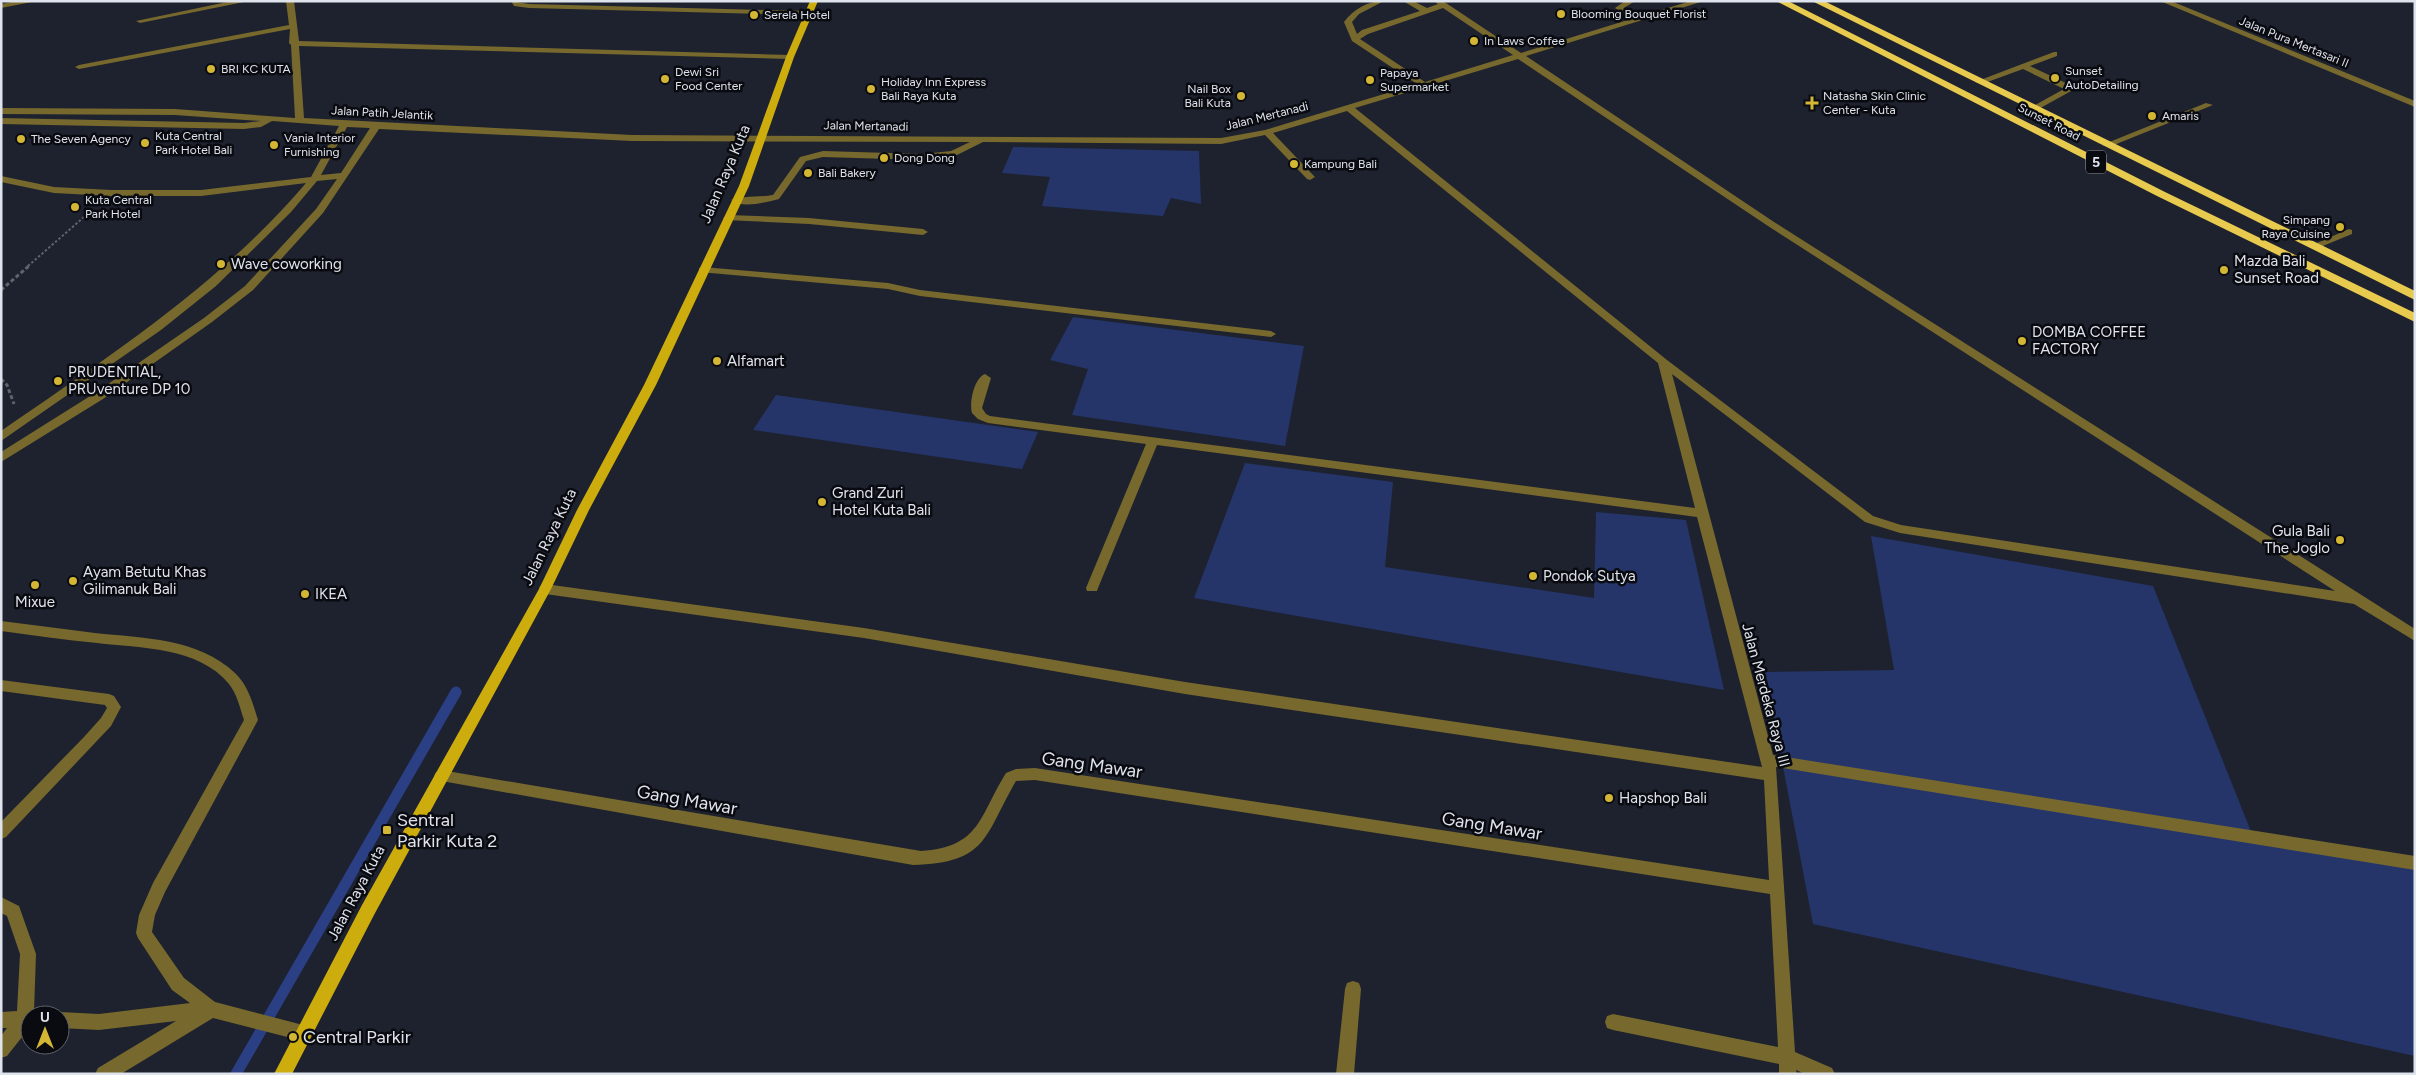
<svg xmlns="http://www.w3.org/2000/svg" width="2416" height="1075" font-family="Figtree,sans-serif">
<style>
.green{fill:#253569}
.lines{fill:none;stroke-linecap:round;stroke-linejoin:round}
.stream{stroke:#2b3f85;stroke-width:11}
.path-far1{stroke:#5e636d;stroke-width:2;stroke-dasharray:2.5 2;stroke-linecap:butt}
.path{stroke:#5e636d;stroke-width:3;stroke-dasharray:4 2.5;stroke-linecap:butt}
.minor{fill:#77682d;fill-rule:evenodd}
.major{fill:#cdad0e;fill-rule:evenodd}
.highway{fill:#e8ca4e;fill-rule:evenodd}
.poi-dot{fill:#d4b635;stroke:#090b11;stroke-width:2}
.labels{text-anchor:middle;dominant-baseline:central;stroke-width:5;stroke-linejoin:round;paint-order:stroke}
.far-poi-label{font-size:12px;fill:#dfe3eb;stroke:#090b11;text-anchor:start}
.far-street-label{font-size:12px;fill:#dfe3eb;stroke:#090b11}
.shield{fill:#090b11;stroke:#9fa2aa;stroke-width:1}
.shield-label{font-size:14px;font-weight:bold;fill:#dfe3eb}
.street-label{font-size:15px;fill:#dfe3eb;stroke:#090b11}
.poi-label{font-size:15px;fill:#dfe3eb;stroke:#090b11;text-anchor:start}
.near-street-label{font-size:18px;fill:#dfe3eb;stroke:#090b11}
.near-poi-label{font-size:18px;fill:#dfe3eb;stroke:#090b11;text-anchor:start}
</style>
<rect width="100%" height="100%" fill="#1d222e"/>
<g class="green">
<path d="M 1013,147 L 1199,151 L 1201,204 L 1171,198 L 1163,216 L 1042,206 L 1050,177 L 1002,173 Z"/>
<path d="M 1073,317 L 1304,346 L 1285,446 L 1072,415 L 1088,369 L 1050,360 Z"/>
<path d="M 776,395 L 1038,432 L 1022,469 L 753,430 Z"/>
<path d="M 1245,463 L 1393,482 L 1385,567 L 1594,598 L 1596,512 L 1686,520 L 1724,690 L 1194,598 Z"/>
<path d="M 1871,536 L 2153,586 L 2254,839 L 2415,863 L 2415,1056 L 1813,924 L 1765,672 L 1894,670 Z"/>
</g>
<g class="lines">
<path class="stream" d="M 236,1074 L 456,692"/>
<path class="path-far1" d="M 28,266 L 92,210"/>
<g class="path">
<path d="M 1,290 L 30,265"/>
<path d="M 1,379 L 7,385 L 14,404"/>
</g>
<g class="minor">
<path d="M 17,1 L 37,1 L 1,8 L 1,4 Z"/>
<path d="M 232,1 L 249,1 L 140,23 L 136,21 Z"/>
<path d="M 286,1 L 294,1 L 299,41 L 790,55 L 794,57 L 790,59 L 299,46 L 304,118 L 632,135 L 1221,138 L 1265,130 L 1417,84 L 1352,41 L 1344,22 C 1354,9 1367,1 1384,1 L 1359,14 L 1352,22 L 1357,34 L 1362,30 L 1420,11 L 1403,1 L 1413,1 L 1427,8 L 1438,4 L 1434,1 L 1443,1 L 1521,53 L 1631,19 L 1615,8 L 1625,1 L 1635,1 L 1624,8 L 1638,17 L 1691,1 L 1704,1 L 1526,56 L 1774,222 L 2415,629 L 2415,641 L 2354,604 L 1900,533 L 1865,522 L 1672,374 L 1773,755 L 2415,856 L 2415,870 L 1776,767 L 1795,1052 L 1832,1068 L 1835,1074 L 1805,1074 L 1796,1070 L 1797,1074 L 1779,1074 L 1779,1064 L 1613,1030 L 1607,1028 L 1605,1022 L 1607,1016 L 1613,1014 L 1778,1047 L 1770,894 L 1035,780 L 1016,781 C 984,836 988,863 913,865 L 436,780 L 434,776 L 436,772 L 441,770 L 921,851 C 981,847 979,816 1006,773 L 1016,769 L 1035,768 L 1769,880 L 1764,780 L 1185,694 L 864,638 L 545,594 L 540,592 L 539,589 L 540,586 L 545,584 L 864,628 L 1185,682 L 1762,767 L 1697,517 L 1157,445 L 1098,588 L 1097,591 L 1087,591 L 1086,588 L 1146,444 L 988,423 L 978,419 L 972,413 C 969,403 974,378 985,374 L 991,378 L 982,408 L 986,414 L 990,416 L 1695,508 L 1658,363 L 1347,111 L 1273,133 L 1313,175 L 1315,177 L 1310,180 L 1307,179 L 1265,135 L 1221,144 L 983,142 L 953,157 L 923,160 L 823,157 L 806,161 L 779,199 C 766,202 743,209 731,200 C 737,196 763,197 773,195 L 800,157 L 823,151 L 923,154 L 951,151 L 970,142 L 632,141 L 379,129 L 323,213 L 253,290 L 212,322 L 103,399 L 1,462 L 1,452 L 95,393 L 204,318 L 245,286 L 316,209 L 337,179 L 317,181 L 291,212 L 216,286 L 161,330 L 1,441 L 1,431 C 111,355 218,286 306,183 L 201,196 L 111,196 L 54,193 L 1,182 L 1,176 L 54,187 L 111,190 L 201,190 L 311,177 L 339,126 L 272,121 L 261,127 L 244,129 L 1,124 L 1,118 L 244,123 L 261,121 L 175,115 L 1,114 L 1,108 L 175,109 L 295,118 L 291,45 L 289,43 L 290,29 L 79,69 L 75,67 L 79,65 L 289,25 ZM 1443,8 L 1513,55 L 1425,82 L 1360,39 L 1368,34 ZM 1518,59 L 1768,226 L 2335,591 L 1901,525 L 1873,516 L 1667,360 L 1355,108 ZM 347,127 L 370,128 L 341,173 L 321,175 Z"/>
<path d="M 511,1 L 529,4 L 808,11 L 812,13 L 808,15 L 529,8 L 514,6 Z"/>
<path d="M 2160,1 L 2171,1 L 2415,101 L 2415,107 Z"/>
<path d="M 2054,52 L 2057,52 L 2057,56 L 2030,66 L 2070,85 L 2073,90 L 2035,111 L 2028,109 L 2064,89 L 2023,69 L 1982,84 L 1975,82 Z"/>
<path d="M 2206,103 L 2213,105 L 2109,147 L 2102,145 Z"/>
<path d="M 728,215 L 809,218 L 923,229 L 928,232 L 923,235 L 809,224 L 725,220 L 723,218 Z"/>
<path d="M 2349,229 L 2352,230 L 2352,234 L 2318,248 L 2315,249 L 2310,246 Z"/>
<path d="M 703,267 L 888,283 L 920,290 L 1271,331 L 1276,334 L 1271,337 L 920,296 L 888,289 L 699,272 L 699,268 Z"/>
<path d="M 1,621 C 33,625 64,629 95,633 C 143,638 198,638 235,673 C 248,685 253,704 258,720 L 165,892 L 155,915 L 152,932 L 184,978 L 215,1002 L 303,1025 L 309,1027 L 312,1033 L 309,1039 L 303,1041 L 213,1018 L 121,1074 L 95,1074 L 98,1068 L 176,1021 L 99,1030 L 60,1028 L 60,1015 L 54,1015 L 60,1012 L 99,1014 L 190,1003 L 172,990 L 138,938 L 136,933 L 139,915 L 153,883 L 244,720 C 240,708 237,694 229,684 C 199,647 140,648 97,643 C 65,640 33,635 1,631 Z"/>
<path d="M 1,680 L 109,694 L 114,696 L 121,707 L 111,726 L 6,837 L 1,839 L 1,822 L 84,737 L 101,718 L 107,708 L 105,705 L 1,691 Z"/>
<path d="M 1,897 L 19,906 L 36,954 L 34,1012 L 37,1015 L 30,1015 L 30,1027 L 7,1056 L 1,1058 L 1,1036 L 7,1028 L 1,1028 L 1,1012 L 17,1011 L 20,954 L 7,916 L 1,913 Z"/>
<path d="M 1353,981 L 1359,983 L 1361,989 L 1354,1074 L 1336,1074 L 1345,989 L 1347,983 Z"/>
</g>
<path class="major" d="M 810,1 L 818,1 L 794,57 L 749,186 L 656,385 L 589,510 L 551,589 L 374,915 L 292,1074 L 274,1074 L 362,905 L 539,589 L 577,510 L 644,385 L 739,186 L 786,57 Z"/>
<g class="highway">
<path d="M 1776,1 L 1788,1 L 2165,192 L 2415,313 L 2415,322 L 2157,196 Z"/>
<path d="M 1812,1 L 1824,1 L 2415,291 L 2415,300 Z"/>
</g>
</g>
<g class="poi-dot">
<circle cx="1561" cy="14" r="5"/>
<circle cx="754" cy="15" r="5"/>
<circle cx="1474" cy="41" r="5"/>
<circle cx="211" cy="69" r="5"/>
<circle cx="2055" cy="78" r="5"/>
<circle cx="665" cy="79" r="5"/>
<circle cx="1370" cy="80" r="5"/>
<circle cx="871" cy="89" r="5"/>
<circle cx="1241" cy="96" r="5"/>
<path d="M1809.5 95.5h5v5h5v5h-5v5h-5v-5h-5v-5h5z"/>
<circle cx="2152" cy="116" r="5"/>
<circle cx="21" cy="139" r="5"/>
<circle cx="145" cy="143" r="5"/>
<circle cx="274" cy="145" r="5"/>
<circle cx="884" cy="158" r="5"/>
<circle cx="1294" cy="164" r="5"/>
<circle cx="808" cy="173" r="5"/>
<circle cx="75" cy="207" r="5"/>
<circle cx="2340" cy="227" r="5"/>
<circle cx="221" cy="264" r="5"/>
<circle cx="2224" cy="270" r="5"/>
<circle cx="2022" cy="341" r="5"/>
<circle cx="717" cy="361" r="5"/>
<circle cx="58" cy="381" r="5"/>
<circle cx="822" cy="502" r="5"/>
<circle cx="2340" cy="540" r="5"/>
<circle cx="1533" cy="576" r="5"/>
<circle cx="73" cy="581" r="5"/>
<circle cx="35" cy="585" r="5"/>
<circle cx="305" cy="594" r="5"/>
<circle cx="1609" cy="798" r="5"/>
<rect x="382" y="825" width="10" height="10" rx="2.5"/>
<circle cx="293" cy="1037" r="5"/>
</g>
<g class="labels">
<g class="far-poi-label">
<text x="1571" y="14">Blooming Bouquet Florist</text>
<text x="764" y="15">Serela Hotel</text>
<text x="1484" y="41">In Laws Coffee</text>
<text x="221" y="69">BRI KC KUTA</text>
<text x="2065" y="71">Sunset<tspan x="2065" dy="14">AutoDetailing</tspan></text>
<text x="675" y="72">Dewi Sri<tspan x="675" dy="14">Food Center</tspan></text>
<text x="1380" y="73">Papaya<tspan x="1380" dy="14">Supermarket</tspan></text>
<text x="881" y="82">Holiday Inn Express<tspan x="881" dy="14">Bali Raya Kuta</tspan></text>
<text x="1231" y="89" text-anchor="end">Nail Box<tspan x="1231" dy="14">Bali Kuta</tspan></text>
<text x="1823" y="96">Natasha Skin Clinic<tspan x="1823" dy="14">Center - Kuta</tspan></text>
<text x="2162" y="116">Amaris</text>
<text x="155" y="136">Kuta Central<tspan x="155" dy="14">Park Hotel Bali</tspan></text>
<text x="284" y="138">Vania Interior<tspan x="284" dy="14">Furnishing</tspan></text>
<text x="31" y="139">The Seven Agency</text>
<text x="894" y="158">Dong Dong</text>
<text x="1304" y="164">Kampung Bali</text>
<text x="818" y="173">Bali Bakery</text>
<text x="85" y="200">Kuta Central<tspan x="85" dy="14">Park Hotel</tspan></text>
<text x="2330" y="220" text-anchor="end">Simpang<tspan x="2330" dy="14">Raya Cuisine</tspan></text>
</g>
<g class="far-street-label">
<text transform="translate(2294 42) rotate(22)">Jalan Pura Mertasari II</text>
<text transform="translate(382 113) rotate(3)">Jalan Patih Jelantik</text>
<text transform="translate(1267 116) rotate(-14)">Jalan Mertanadi</text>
<text transform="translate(2049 122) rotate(27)">Sunset Road</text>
<text transform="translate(866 126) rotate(1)">Jalan Mertanadi</text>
</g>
<rect class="shield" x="2086" y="150.5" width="20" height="23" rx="4"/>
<g class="shield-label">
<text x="2096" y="162">5</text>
</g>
<g class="street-label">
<text transform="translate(725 174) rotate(-67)">Jalan Raya Kuta</text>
<text transform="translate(549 537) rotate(-64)">Jalan Raya Kuta</text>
<text transform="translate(1766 695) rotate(75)">Jalan Merdeka Raya III</text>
<text transform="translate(356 893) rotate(-62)">Jalan Raya Kuta</text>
</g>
<g class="poi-label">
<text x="2234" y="261">Mazda Bali<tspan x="2234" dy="17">Sunset Road</tspan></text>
<text x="231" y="264">Wave coworking</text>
<text x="2032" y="332">DOMBA COFFEE<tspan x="2032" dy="17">FACTORY</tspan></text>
<text x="727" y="361">Alfamart</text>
<text x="68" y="372">PRUDENTIAL,<tspan x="68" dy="17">PRUventure DP 10</tspan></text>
<text x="832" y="493">Grand Zuri<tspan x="832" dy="17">Hotel Kuta Bali</tspan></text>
<text x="2330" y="531" text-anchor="end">Gula Bali<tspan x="2330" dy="17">The Joglo</tspan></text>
<text x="83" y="572">Ayam Betutu Khas<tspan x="83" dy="17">Gilimanuk Bali</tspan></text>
<text x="1543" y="576">Pondok Sutya</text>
<text x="315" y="594">IKEA</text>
<text x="35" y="602" text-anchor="middle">Mixue</text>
<text x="1619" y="798">Hapshop Bali</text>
</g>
<g class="near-street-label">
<text transform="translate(1092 765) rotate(8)">Gang Mawar</text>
<text transform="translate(687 800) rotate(10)">Gang Mawar</text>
<text transform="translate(1492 826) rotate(9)">Gang Mawar</text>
</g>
<g class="near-poi-label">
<text x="397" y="820">Sentral<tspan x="397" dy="21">Parkir Kuta 2</tspan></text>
<text x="303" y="1037">Central Parkir</text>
</g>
</g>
<rect width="2416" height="1075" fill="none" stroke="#dfe3eb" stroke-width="5"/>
<g transform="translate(45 1030)"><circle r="24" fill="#090b11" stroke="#5f6168"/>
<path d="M0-4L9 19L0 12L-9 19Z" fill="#d4b635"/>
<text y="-8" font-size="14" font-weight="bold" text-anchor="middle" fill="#dfe3eb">U</text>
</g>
</svg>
